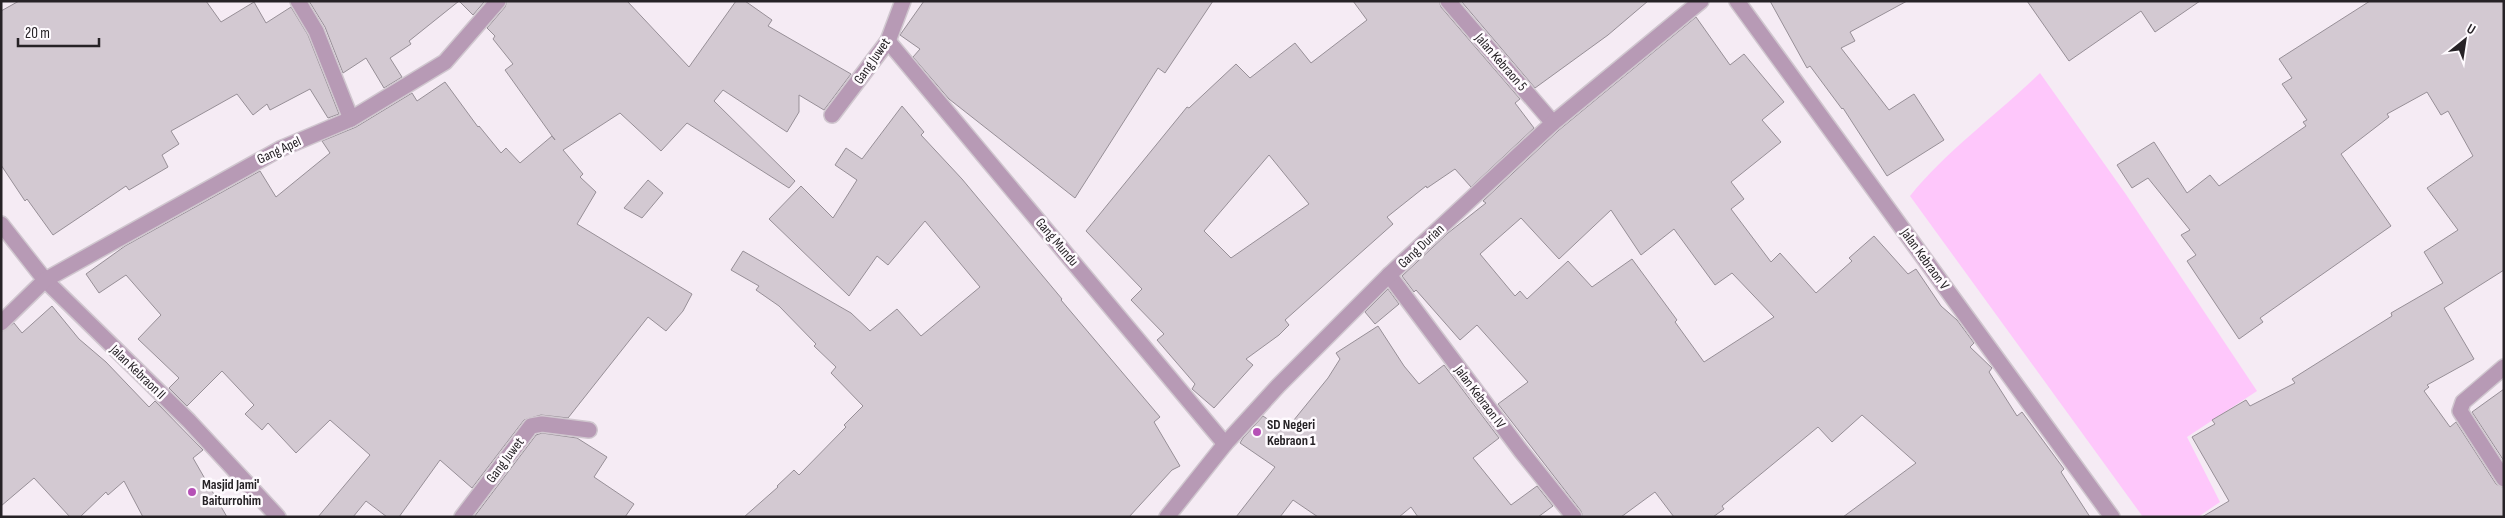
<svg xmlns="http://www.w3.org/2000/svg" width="2505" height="518" font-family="'Sofia Sans Condensed',sans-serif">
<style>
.green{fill:#fec7fb}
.building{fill:#d3c9d2;stroke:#978f97;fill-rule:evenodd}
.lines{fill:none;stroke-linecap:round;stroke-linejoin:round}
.minor-casing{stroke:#d0c7cf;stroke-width:18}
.minor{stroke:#b79ab5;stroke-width:15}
.poi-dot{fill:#b651b6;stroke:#fefafe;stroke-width:2}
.labels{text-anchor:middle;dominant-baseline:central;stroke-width:5;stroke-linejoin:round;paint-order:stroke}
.street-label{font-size:14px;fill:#262226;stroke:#fefafe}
.poi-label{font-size:14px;font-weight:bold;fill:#262226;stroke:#fefafe;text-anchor:start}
</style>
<rect width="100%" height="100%" fill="#f5ebf4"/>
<path class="green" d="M 2040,73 L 2125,193 L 2257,391 L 2187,437 L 2220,502 L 2198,517 L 2143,517 L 1910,196 C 1947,150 1997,115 2040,73 Z"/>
<g class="building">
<path d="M 19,1 L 206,1 L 221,22 L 254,2 L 266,23 L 291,7 L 308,35 L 339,114 L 328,118 L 310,89 L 270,110 L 267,104 L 253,115 L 237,94 L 171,131 L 179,144 L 162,155 L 168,167 L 129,190 L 126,186 L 53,235 L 27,199 L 25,201 L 1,165 L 1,11 Z"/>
<path d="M 309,1 L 485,1 L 473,15 L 459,1 L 409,41 L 411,44 L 390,58 L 402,77 L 384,88 L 366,58 L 343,73 L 325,27 Z"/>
<path d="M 507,1 L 627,1 L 689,67 L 736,1 L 745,1 L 772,20 L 768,26 L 851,74 L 824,110 L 799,95 L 799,112 L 787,132 L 723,90 L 714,101 L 795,181 L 789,188 L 687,123 L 661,151 L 620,113 L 563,150 L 583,174 L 580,177 L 596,192 L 577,224 L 692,294 L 683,311 L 666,331 L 648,317 L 568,418 L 541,415 L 524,420 L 472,488 L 440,460 L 399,517 L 387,517 L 366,501 L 353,517 L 318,517 L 370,455 L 330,420 L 296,453 L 268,423 L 262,430 L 245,414 L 254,405 L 222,371 L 187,406 L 169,388 L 179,378 L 138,339 L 161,315 L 126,275 L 99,293 L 86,274 L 125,246 L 260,171 L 276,197 L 330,153 L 322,141 L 356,127 L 412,93 L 417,101 L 445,82 L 478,127 L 479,126 L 501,153 L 506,148 L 520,163 L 552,136 L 555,140 L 505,70 L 513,64 L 493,39 L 495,36 L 487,28 L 505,7 Z"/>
<path d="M 924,1 L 1213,1 L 1165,73 L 1158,68 L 1075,198 L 949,99 L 913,57 L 920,49 L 900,35 Z"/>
<path d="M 1353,1 L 1439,1 L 1441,7 L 1520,99 L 1515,103 L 1534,128 L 1471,187 L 1455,169 L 1427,188 L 1426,186 L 1387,217 L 1393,224 L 1285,320 L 1289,325 L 1279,335 L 1246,359 L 1253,365 L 1214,408 L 1192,389 L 1195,384 L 1157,340 L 1164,334 L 1131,300 L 1142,289 L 1086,231 L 1187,107 L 1189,108 L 1236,64 L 1250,78 L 1295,43 L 1311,63 L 1367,20 ZM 1269,155 L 1309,204 L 1231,258 L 1204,231 Z"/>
<path d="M 1461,1 L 1648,1 L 1608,35 L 1535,88 Z"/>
<path d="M 1770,1 L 1907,1 L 1850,32 L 1855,41 L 1841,48 L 1889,110 L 1914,94 L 1944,140 L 1887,176 L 1843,108 L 1842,109 L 1810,66 L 1807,68 Z"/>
<path d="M 2027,1 L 2200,1 L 2155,32 L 2141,11 L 2069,61 Z"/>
<path d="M 2370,1 L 2504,1 L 2504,270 L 2444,308 L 2474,359 L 2427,385 L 2429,387 L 2424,391 L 2450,427 L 2456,422 L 2496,484 L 2504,488 L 2504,517 L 2202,517 L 2229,501 L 2192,437 L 2215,424 L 2212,420 L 2246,400 L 2250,406 L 2295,383 L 2292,379 L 2392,316 L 2391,313 L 2443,283 L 2424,252 L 2458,230 L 2427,188 L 2473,156 L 2448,111 L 2441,115 L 2427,92 L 2387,114 L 2389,117 L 2341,154 L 2391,226 L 2260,318 L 2263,322 L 2239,339 L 2187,261 L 2196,255 L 2181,235 L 2190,230 L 2148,178 L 2132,188 L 2117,165 L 2154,142 L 2187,193 L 2210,175 L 2219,186 L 2306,126 L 2303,122 L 2307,120 L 2282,84 L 2292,78 L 2279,59 Z"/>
<path d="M 1696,17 L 1730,65 L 1744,54 L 1784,102 L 1762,120 L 1781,142 L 1731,182 L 1744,199 L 1731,209 L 1771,262 L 1780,253 L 1816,293 L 1852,261 L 1849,258 L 1874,236 L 1908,274 L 1916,269 L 1941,306 L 1957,320 L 1974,343 L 1970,347 L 1992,368 L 1989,372 L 2017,416 L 2022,412 L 2064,469 L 2061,472 L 2090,517 L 1843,517 L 1916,463 L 1862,415 L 1832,442 L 1818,427 L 1722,506 L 1724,509 L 1713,517 L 1674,517 L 1655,492 L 1621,517 L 1583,517 L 1581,511 L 1498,404 L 1528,382 L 1477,325 L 1460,340 L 1416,290 L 1414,292 L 1402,276 L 1448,233 L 1486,203 L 1483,201 L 1559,130 ZM 1611,210 L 1641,255 L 1674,229 L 1715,285 L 1732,273 L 1774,317 L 1704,362 L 1675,322 L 1677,320 L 1632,259 L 1592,287 L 1568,261 L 1527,299 L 1520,291 L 1515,296 L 1480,254 L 1521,218 L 1559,259 Z"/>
<path d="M 902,106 L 924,132 L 921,135 L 962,179 L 1062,299 L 1061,300 L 1160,417 L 1154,422 L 1180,466 L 1172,470 L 1129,517 L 744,517 L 778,487 L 777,486 L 794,470 L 799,475 L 846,427 L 844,425 L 863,406 L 831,373 L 836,367 L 814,346 L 816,344 L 779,306 L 756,290 L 759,286 L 731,270 L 743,251 L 851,313 L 870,331 L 897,309 L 921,336 L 980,287 L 925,221 L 888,265 L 877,256 L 849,296 L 769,219 L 801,186 L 833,218 L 857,180 L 835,165 L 846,148 L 862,159 Z"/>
<path d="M 648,180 L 663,193 L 642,218 L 624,208 Z"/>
<path d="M 1388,289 L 1399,304 L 1375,324 L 1365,312 Z"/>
<path d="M 52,306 L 79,339 L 106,362 L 149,407 L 155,401 L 203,450 L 193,458 L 227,517 L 143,517 L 124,481 L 108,495 L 106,492 L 80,517 L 70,517 L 34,478 L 1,506 L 1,332 L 14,323 L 22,333 Z"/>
<path d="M 1378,326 L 1404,366 L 1419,384 L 1444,365 L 1499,438 L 1473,458 L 1511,505 L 1537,486 L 1553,506 L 1538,517 L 1418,517 L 1411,507 L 1399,517 L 1318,517 L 1293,500 L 1280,517 L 1236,517 L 1275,467 L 1240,443 L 1243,438 L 1263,416 L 1285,431 L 1328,378 L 1340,359 L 1336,353 Z"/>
<path d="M 2504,389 L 2504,461 L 2472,412 Z"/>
<path d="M 542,433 L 577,438 L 607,457 L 594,477 L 634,504 L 625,517 L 474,517 L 536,435 Z"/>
</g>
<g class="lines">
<g class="minor-casing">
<g id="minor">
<path d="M 298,1 L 316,31 L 351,119"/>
<path d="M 1448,1 L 1553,123"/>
<path d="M 1737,1 L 2112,517"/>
<path d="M 888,41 L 1225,444"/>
<path d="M 832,115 L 888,41 L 903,1"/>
<path d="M 1,224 L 45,280 L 189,421 L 278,517"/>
<path d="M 1389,275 L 1521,451 L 1574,517"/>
<path d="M 1,323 L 45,280 L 280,149 L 351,119 L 445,62 L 498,1"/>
<path d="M 2504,367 L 2463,402 L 2460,411 L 2504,479"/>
<path d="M 462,517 L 531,426 L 542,424 L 589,430"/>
<path d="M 1167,517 L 1225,444 L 1278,386 L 1389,275 L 1553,123 L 1701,1"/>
</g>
</g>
<use href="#minor" class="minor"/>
</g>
<g class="poi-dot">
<circle cx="1257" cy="432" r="5"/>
<circle cx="192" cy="492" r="5"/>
</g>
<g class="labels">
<g class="street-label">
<text transform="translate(872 61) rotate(-55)">Gang Juwet</text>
<text transform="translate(1501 62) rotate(49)">Jalan Kebraon 5</text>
<text transform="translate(279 150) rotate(-25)">Gang Apel</text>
<text transform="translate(1057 242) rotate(50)">Gang Mundu</text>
<text transform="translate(1421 246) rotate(-43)">Gang Durian</text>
<text transform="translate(1925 259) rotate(54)">Jalan Kebraon V</text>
<text transform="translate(138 372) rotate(44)">Jalan Kebraon II</text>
<text transform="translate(1480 397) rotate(53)">Jalan Kebraon IV</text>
<text transform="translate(505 460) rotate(-53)">Gang Juwet</text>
</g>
<g class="poi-label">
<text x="1267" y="424">SD Negeri<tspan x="1267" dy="16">Kebraon 1</tspan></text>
<text x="202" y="484">Masjid Jami'<tspan x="202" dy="16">Baiturrohim</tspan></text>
</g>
</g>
<rect width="2505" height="518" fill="none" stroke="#262226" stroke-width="5"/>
<g transform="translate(2465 40) rotate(30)" stroke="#fefafe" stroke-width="4" paint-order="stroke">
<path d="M0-4L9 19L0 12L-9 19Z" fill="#262226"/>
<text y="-8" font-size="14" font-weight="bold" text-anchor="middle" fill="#262226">U</text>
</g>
<path d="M18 38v8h81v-8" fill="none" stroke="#262226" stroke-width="2.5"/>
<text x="25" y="38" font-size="15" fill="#262226" stroke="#fefafe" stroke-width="4" paint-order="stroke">20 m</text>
</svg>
